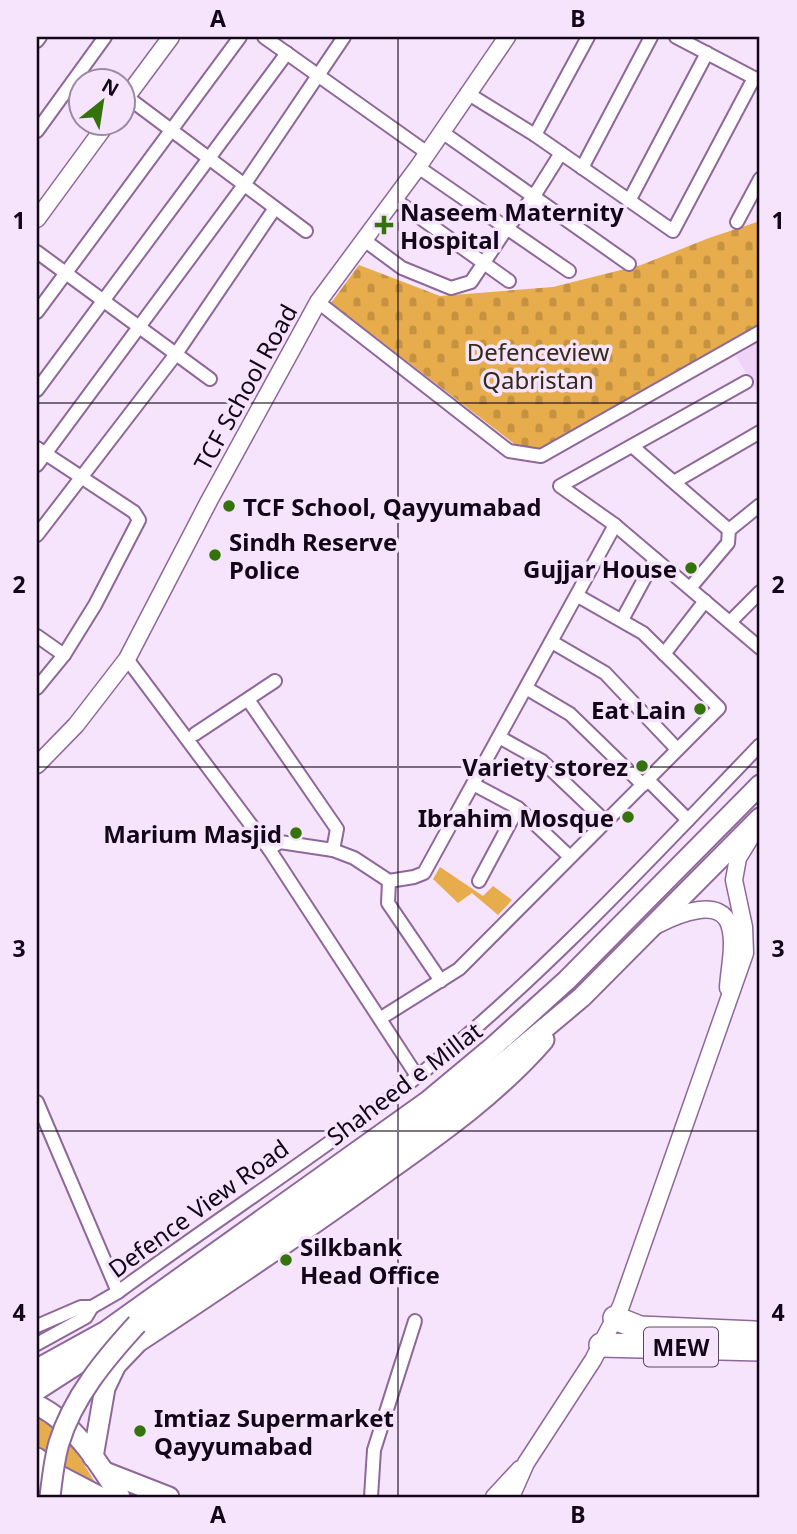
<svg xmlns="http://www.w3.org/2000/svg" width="797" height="1534" font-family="'Noto Sans',sans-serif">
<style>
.built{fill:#efd3f9}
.green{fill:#e7ac4c}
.cemetery{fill:url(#cemetery-stones)}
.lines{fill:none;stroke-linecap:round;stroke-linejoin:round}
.minor-casing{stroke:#8e679b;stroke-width:16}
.tertiary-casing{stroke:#8e679b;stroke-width:19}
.primary-casing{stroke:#8e679b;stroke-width:23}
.motorway-casing{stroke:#8e679b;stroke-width:26}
.minor{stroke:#fff;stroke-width:12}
.tertiary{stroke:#fff;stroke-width:16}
.primary{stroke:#fff;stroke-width:19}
.motorway{stroke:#fff;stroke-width:23}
.primary-bridge-casing{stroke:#8e679b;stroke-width:23;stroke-linecap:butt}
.primary-bridge{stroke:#fff;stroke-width:19}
.grid{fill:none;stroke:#140619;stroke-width:2;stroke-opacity:0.55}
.poi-dot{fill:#34730c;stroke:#f5e4fb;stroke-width:2.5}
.labels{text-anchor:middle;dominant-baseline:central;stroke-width:7;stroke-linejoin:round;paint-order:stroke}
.shield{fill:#f5e4fb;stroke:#58495d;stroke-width:2}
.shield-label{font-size:23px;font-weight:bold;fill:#140619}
.poi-label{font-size:24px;font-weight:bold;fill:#140619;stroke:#f5e4fb;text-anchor:start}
.park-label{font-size:24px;fill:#362a18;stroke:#f5e4fb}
.street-label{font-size:24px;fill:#140619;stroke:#f5e4fb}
.neatline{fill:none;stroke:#140619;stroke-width:2.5}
.grid-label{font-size:23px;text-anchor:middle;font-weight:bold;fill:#140619}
</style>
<defs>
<pattern id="cemetery-stones" width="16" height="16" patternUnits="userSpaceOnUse" patternTransform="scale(1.75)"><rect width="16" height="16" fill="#e7ac4c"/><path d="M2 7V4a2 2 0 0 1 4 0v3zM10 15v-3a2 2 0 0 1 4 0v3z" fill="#c59242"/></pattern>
</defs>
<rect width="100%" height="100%" fill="#f5e4fb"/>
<path class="built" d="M 760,341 L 760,397 L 736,356 Z"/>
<g class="green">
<path d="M 440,867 L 483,896 L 493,886 L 512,900 L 498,915 L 472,893 L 458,903 L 433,879 Z"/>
<path d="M 37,1414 L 74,1448 L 104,1497 L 37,1497 Z"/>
</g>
<path class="cemetery" d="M 760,221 L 760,326 L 539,452 L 525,452 L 331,303 L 359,265 L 440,296 L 553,287 L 641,265 L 709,238 Z"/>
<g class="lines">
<g class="minor-casing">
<g id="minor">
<path d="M 264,37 L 426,152"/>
<path d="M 676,37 L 760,81"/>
<path d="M 37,41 L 40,37"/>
<path d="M 467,93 L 535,135 L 673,231 L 754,78"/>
<path d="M 127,97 L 306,231"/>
<path d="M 37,131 L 105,37"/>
<path d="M 442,132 L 629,264"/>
<path d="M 535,135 L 588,37"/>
<path d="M 418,167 L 569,271"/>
<path d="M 582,168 L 651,37"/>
<path d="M 394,199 L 509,281"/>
<path d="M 629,201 L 707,53"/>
<path d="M 737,222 L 760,179"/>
<path d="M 364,240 L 402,268 L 451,288 L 471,282 L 507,228 L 534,196 L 561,153"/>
<path d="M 37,252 L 210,379"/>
<path d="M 318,302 L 509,451 L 541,456 L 760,332"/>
<path d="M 37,312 L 240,37"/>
<path d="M 37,390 L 287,53"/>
<path d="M 632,446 L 729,530"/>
<path d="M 37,448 L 134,512 L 139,520 L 95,605 L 64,655 L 37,688"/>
<path d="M 37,465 L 244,185 L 344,37"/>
<path d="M 674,482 L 760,432"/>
<path d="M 615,525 L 760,648"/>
<path d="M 37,535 L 176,354 L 275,208"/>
<path d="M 690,588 L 728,543 L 729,530 L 760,505"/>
<path d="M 622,620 L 655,559"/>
<path d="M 730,622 L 760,592"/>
<path d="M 37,636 L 64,655"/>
<path d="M 552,642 L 605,673 L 677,749"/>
<path d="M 664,654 L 705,601"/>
<path d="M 127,659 L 269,849 L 417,1076"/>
<path d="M 526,688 L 570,714 L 643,785"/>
<path d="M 251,704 L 337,829 L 333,850"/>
<path d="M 195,734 L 275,681"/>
<path d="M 499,737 L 542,761 L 606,822"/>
<path d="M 648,780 L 688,820"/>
<path d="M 473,784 L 518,808 L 570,857"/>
<path d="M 269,849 L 280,842 L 333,850 L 354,858 L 389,881 L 414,877 L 424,873 L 615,525 L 560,486 L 746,382"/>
<path d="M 389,881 L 388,903 L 441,981"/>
<path d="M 479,881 L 518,808"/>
<path d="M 381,1018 L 459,969 L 719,708 L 643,633 L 578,596"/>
<path d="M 37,1102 L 118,1292"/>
<path d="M 37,1326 L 81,1307 L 92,1307 L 118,1292 C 217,1219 322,1152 418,1076 C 542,977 650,859 760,745"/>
<path d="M 37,1344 L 86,1317 L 92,1307"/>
<path d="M 371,1497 L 374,1450 L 415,1321"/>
</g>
</g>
<g class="tertiary-casing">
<g id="tertiary">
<path d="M 122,103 L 171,37"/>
<path d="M 37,219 L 108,122"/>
<path d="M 37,765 L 76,725 L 127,659 L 209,501 L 318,302 L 418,167 L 507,37"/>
<path d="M 657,925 C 676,915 722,895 730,927 C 735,946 729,969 728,988"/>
<path d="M 494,1497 L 520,1469"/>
<path d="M 511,1497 L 526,1463 L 593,1360 L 621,1306 L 745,953 L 744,927 L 734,880 L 738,858 L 754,832"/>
</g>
</g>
<g class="primary-casing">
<g id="primary">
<path d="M 37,1369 L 106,1331 L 428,1101 L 494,1046 L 567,980 L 760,785"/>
<path d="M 37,1390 L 201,1284 L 439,1113 L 508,1059 L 582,997 L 760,818"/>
<path d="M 37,1405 C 74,1423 99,1463 120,1497"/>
<path d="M 93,1457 L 105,1388 L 116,1365 L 138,1342 C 223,1286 307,1230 389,1170 C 444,1131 500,1091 544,1040"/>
<path d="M 37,1458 L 56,1474 L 100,1497"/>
<path d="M 105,1472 L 169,1497"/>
<path d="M 37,1478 L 67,1497"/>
</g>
</g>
<g class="motorway-casing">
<g id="motorway">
<path d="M 615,1318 L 640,1328 L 754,1333"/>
<path d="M 601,1345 L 760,1349"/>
</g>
</g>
<use href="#minor" class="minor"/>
<use href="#tertiary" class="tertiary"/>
<use href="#primary" class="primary"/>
<use href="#motorway" class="motorway"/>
<g class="primary-bridge-casing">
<path id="primary-bridge" d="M 50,1497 C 52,1479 54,1460 59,1443 C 73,1397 105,1359 137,1324"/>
</g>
<use href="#primary-bridge" class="primary-bridge"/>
</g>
<path class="grid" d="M 398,37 L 398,1497M 37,403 L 760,403M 37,767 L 760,767M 37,1131 L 760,1131"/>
<g class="poi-dot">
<path d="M380.5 214.5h7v7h7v7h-7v7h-7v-7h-7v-7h7z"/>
<circle cx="229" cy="506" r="7"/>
<circle cx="215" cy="555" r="7"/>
<circle cx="691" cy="568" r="7"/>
<circle cx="700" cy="709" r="7"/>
<circle cx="642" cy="766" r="7"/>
<circle cx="628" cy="817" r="7"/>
<circle cx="296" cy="833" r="7"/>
<circle cx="286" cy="1260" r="7"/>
<circle cx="140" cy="1431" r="7"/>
</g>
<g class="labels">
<rect class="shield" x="644" y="1327.5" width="74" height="39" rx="5"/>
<g class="shield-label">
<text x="681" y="1347">MEW</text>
</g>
<g class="poi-label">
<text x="400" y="211">Naseem Maternity<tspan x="400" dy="28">Hospital</tspan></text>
<text x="243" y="506">TCF School, Qayyumabad</text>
<text x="229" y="541">Sindh Reserve<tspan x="229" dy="28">Police</tspan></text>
<text x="677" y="568" text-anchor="end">Gujjar House</text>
<text x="686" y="709" text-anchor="end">Eat Lain</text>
<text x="628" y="766" text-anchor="end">Variety storez</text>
<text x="614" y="817" text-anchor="end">Ibrahim Mosque</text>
<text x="282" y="833" text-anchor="end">Marium Masjid</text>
<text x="300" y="1246">Silkbank<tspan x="300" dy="28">Head Office</tspan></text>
<text x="154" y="1417">Imtiaz Supermarket<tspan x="154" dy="28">Qayyumabad</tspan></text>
</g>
<g class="park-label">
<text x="538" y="351">Defenceview<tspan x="538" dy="28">Qabristan</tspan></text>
</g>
<g class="street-label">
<text transform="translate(245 387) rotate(-61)">TCF School Road</text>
<text transform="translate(404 1083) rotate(-37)">Shaheed e Millat</text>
<text transform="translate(198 1208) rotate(-36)">Defence View Road</text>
</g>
</g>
<rect width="797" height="1534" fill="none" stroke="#f5e4fb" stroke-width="77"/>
<g transform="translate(102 102) rotate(30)"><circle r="33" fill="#f5e4fb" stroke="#9b8ba1" stroke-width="2"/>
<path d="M0-5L12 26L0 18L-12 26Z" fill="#34730c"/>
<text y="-10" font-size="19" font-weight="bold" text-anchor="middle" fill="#140619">N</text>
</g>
<rect x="38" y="38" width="720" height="1458" class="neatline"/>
<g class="grid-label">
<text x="218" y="27">A</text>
<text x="578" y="27">B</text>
<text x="19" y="229">1</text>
<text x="778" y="229">1</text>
<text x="19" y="593">2</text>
<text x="778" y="593">2</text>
<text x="19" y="957">3</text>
<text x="778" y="957">3</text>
<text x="19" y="1321">4</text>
<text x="778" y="1321">4</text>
<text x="218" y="1523">A</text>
<text x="578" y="1523">B</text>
</g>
</svg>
